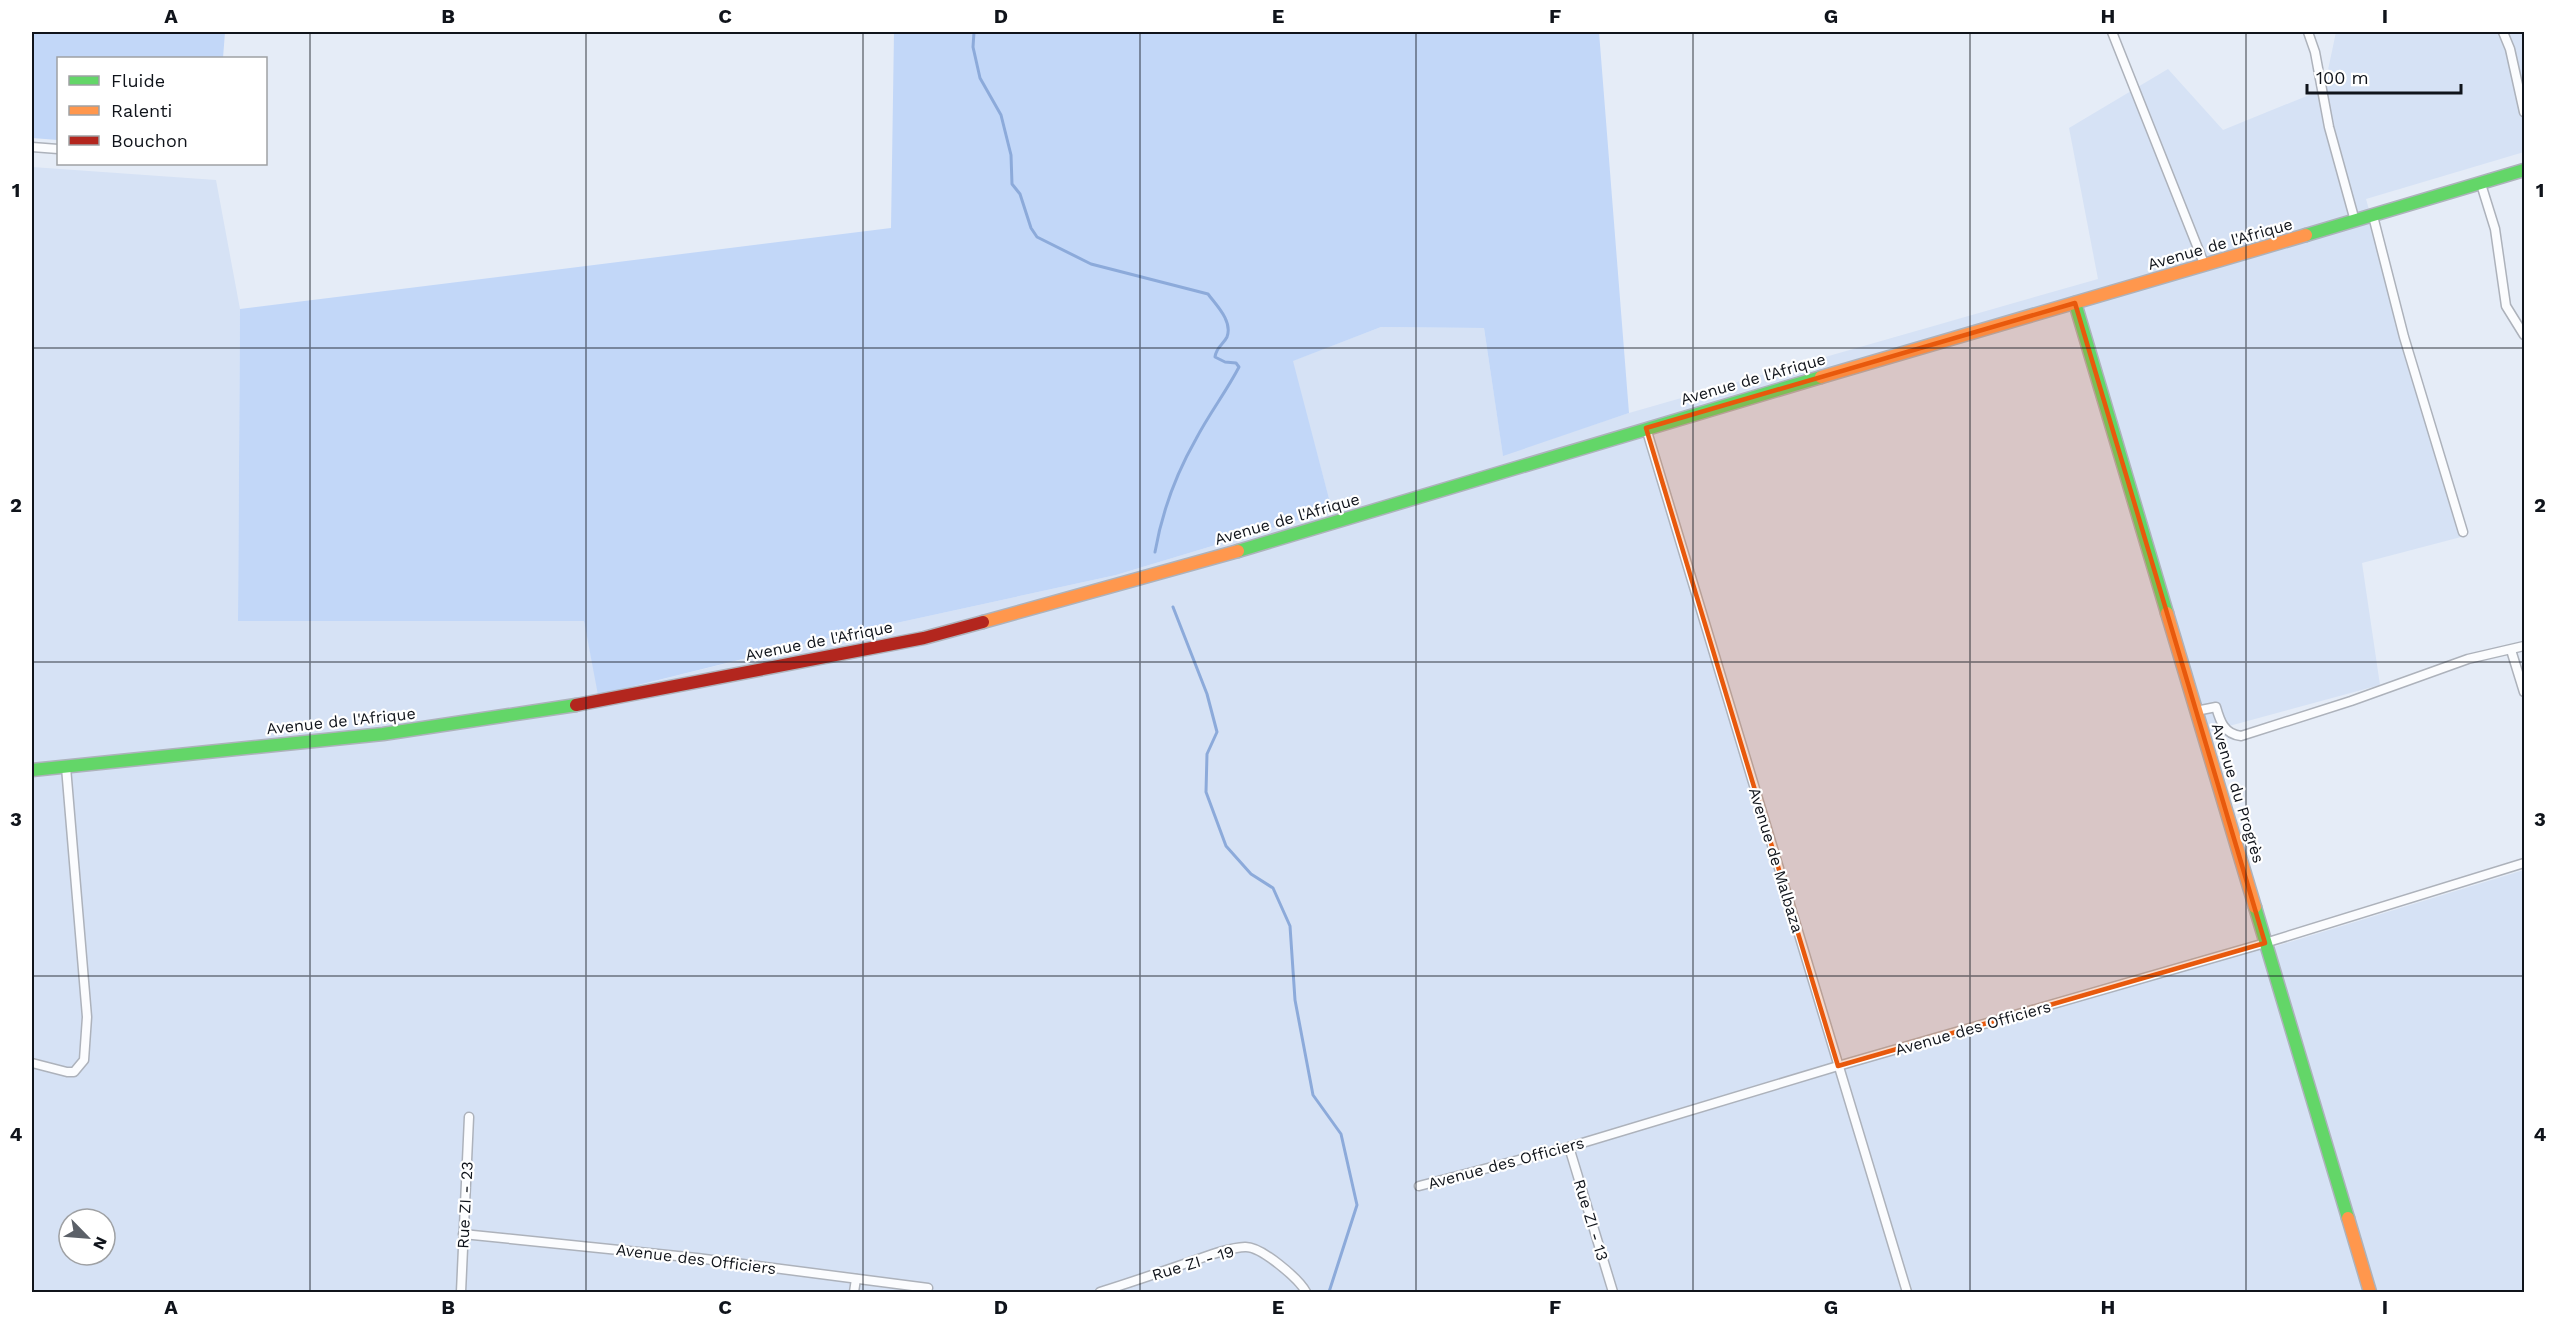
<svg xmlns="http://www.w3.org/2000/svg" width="2556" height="1324" font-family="'Work Sans',sans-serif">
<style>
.built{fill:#d6e2f5;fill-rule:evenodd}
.green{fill:#c2d7f8}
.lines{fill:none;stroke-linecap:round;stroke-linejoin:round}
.stream{stroke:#8caada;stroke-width:3}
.street-casing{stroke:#adb2bb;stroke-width:11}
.fast-casing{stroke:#adb2bb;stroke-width:15}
.slow-casing{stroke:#adb2bb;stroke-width:15}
.jam-casing{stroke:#adb2bb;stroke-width:15}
.street{stroke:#fbfcfe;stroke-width:8}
.fast{stroke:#63d668;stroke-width:12}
.slow{stroke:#ff974d;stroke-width:12}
.jam{stroke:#b3261e;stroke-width:12}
.marked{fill:#e8590c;fill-opacity:0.2;stroke:#e8590c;stroke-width:4.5;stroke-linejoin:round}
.grid{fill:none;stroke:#10141b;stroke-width:1.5;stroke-opacity:0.55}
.labels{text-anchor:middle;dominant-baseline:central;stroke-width:4.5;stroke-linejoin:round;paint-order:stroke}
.street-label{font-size:16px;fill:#10141b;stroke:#fff}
.neatline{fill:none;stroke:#10141b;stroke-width:2}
.grid-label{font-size:20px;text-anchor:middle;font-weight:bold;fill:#10141b}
</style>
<rect width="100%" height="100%" fill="#e5ecf7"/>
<path class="built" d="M 2336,32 L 2524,32 L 2524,152 L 2366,199 L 2461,537 L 2362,563 L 2380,685 L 2207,732 L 2267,949 L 2524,870 L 2524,1292 L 32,1292 L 32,167 L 216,180 L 240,309 L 238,621 L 584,621 L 599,695 L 832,637 L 1116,575 L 1332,510 L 1292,361 L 1381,327 L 1484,328 L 1503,455 L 1629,413 L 2098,279 L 2069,128 L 2168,69 L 2223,130 L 2324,89 ZM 69,1219 L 105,1219 L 105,1255 L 69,1255 Z"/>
<g class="green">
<path d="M 32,32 L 225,32 L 223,58 L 58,58 L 58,140 L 32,138 Z"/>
<path d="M 894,32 L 1599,32 L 1629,413 L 1503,456 L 1484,328 L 1381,327 L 1293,361 L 1332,510 L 1116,575 L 832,637 L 598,695 L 584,621 L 238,621 L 240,309 L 891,228 Z"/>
</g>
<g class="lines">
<g class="stream">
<path d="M 974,32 L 973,47 L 980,78 L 1001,115 L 1011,155 L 1012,184 L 1020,194 L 1031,228 L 1037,237 L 1091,264 L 1208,294 C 1216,305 1233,321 1227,337 C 1223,345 1216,347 1215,357 L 1225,362 L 1236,363 L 1239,367 C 1226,392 1209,414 1196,439 C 1176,474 1162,512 1155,552"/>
<path d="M 1173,607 L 1207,694 L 1217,732 L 1207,754 L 1206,792 L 1226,846 L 1251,874 L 1273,888 L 1290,926 L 1295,1000 L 1313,1095 L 1341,1134 L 1357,1205 L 1329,1292"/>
</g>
<g class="street-casing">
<g id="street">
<path d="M 2112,32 L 2205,266"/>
<path d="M 2308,32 L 2315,52 L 2329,127 L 2355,221"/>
<path d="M 2503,32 L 2510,49 L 2524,112"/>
<path d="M 32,147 L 58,149"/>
<path d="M 2481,184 L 2495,229 L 2506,306 L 2524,335"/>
<path d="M 2373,216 L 2404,337 L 2463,532"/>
<path d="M 1646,428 L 1907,1292"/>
<path d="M 2511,650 L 2524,692"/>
<path d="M 2196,711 L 2216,707 C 2220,721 2224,734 2241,736 L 2351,701 L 2468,659 L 2524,646"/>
<path d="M 32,1063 L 67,1072 L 74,1072 L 84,1060 L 87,1017 L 66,767"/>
<path d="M 1569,1147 L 1613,1292"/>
<path d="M 1419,1186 L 1569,1147 L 1838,1066 L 2265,943 L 2524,863"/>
<path d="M 463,1234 L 697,1258 L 928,1288"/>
<path d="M 461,1292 L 469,1117"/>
<path d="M 854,1292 L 856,1279"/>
<path d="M 1100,1292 C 1129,1283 1158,1273 1187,1263 C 1205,1257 1226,1248 1245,1247 C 1261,1246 1299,1279 1306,1292"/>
</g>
</g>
<g class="fast-casing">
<g id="fast">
<path d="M 2306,235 L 2524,170"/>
<path d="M 2075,303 L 2167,613"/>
<path d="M 1238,551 L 1821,377"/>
<path d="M 32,770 L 383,734 L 576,705"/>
<path d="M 2255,907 L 2348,1218"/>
</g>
</g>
<g class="slow-casing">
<g id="slow">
<path d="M 1821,377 L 2306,235"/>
<path d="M 2167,613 L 2255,907"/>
<path d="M 983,622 L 1238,551"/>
<path d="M 2348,1218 L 2370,1292"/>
</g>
</g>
<g class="jam-casing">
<path id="jam" d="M 576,705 L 924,638 L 983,622"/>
</g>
<use href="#street" class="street"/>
<use href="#fast" class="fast"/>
<use href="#slow" class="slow"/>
<use href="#jam" class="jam"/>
</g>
<path class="marked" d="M 2075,303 L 2265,943 L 1838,1066 L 1646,428 Z"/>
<path class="grid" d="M 310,32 L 310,1292M 586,32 L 586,1292M 863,32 L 863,1292M 1140,32 L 1140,1292M 1416,32 L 1416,1292M 1693,32 L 1693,1292M 1970,32 L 1970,1292M 2246,32 L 2246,1292M 32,348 L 2524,348M 32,662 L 2524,662M 32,976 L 2524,976"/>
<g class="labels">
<g class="street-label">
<text transform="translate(2220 244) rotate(-16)">Avenue de l'Afrique</text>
<text transform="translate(1753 379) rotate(-16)">Avenue de l'Afrique</text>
<text transform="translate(1287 519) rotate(-16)">Avenue de l'Afrique</text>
<text transform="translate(819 641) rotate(-11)">Avenue de l'Afrique</text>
<text transform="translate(341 721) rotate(-6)">Avenue de l'Afrique</text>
<text transform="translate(2238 793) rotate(73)">Avenue du Progrès</text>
<text transform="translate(1776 860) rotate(73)">Avenue de Malbaza</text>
<text transform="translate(1973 1028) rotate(-16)">Avenue des Officiers</text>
<text transform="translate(1506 1163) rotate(-15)">Avenue des Officiers</text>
<text transform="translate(465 1205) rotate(-87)">Rue ZI - 23</text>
<text transform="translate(1591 1220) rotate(73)">Rue ZI - 13</text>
<text transform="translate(696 1259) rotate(7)">Avenue des Officiers</text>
<text transform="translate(1193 1263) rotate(-17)">Rue ZI - 19</text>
</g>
</g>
<rect width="2556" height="1324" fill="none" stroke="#ffffff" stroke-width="66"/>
<rect x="57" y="57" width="210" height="108" fill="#ffffff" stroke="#9fa1a4" stroke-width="1.5"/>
<rect x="69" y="76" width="30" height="9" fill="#63d668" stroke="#9fa1a4" stroke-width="1.5"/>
<text x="111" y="87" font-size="18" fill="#10141b">Fluide</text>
<rect x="69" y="106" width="30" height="9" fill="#ff974d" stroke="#9fa1a4" stroke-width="1.5"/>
<text x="111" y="117" font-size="18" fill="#10141b">Ralenti</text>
<rect x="69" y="136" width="30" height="9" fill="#b3261e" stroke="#9fa1a4" stroke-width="1.5"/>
<text x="111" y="147" font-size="18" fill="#10141b">Bouchon</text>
<g transform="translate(87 1237) rotate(115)"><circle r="28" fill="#ffffff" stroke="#9fa1a4" stroke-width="1.5"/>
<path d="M0-4.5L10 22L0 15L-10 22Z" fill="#5b6068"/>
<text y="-9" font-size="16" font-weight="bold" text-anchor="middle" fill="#10141b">N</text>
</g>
<path d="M2307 84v9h154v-9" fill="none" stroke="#10141b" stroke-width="3"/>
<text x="2316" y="84" font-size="18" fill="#10141b" stroke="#ffffff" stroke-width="4.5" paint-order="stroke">100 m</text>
<rect x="33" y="33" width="2490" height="1258" class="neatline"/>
<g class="grid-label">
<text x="171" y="23">A</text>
<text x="448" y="23">B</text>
<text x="725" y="23">C</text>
<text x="1001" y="23">D</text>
<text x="1278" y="23">E</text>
<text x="1555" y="23">F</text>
<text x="1831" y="23">G</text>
<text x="2108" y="23">H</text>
<text x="2385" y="23">I</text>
<text x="16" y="197">1</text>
<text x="2540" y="197">1</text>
<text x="16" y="512">2</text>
<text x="2540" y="512">2</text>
<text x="16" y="826">3</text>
<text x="2540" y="826">3</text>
<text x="16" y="1141">4</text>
<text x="2540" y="1141">4</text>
<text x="171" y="1314">A</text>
<text x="448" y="1314">B</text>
<text x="725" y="1314">C</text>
<text x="1001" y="1314">D</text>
<text x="1278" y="1314">E</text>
<text x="1555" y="1314">F</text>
<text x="1831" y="1314">G</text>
<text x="2108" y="1314">H</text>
<text x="2385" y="1314">I</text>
</g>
</svg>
